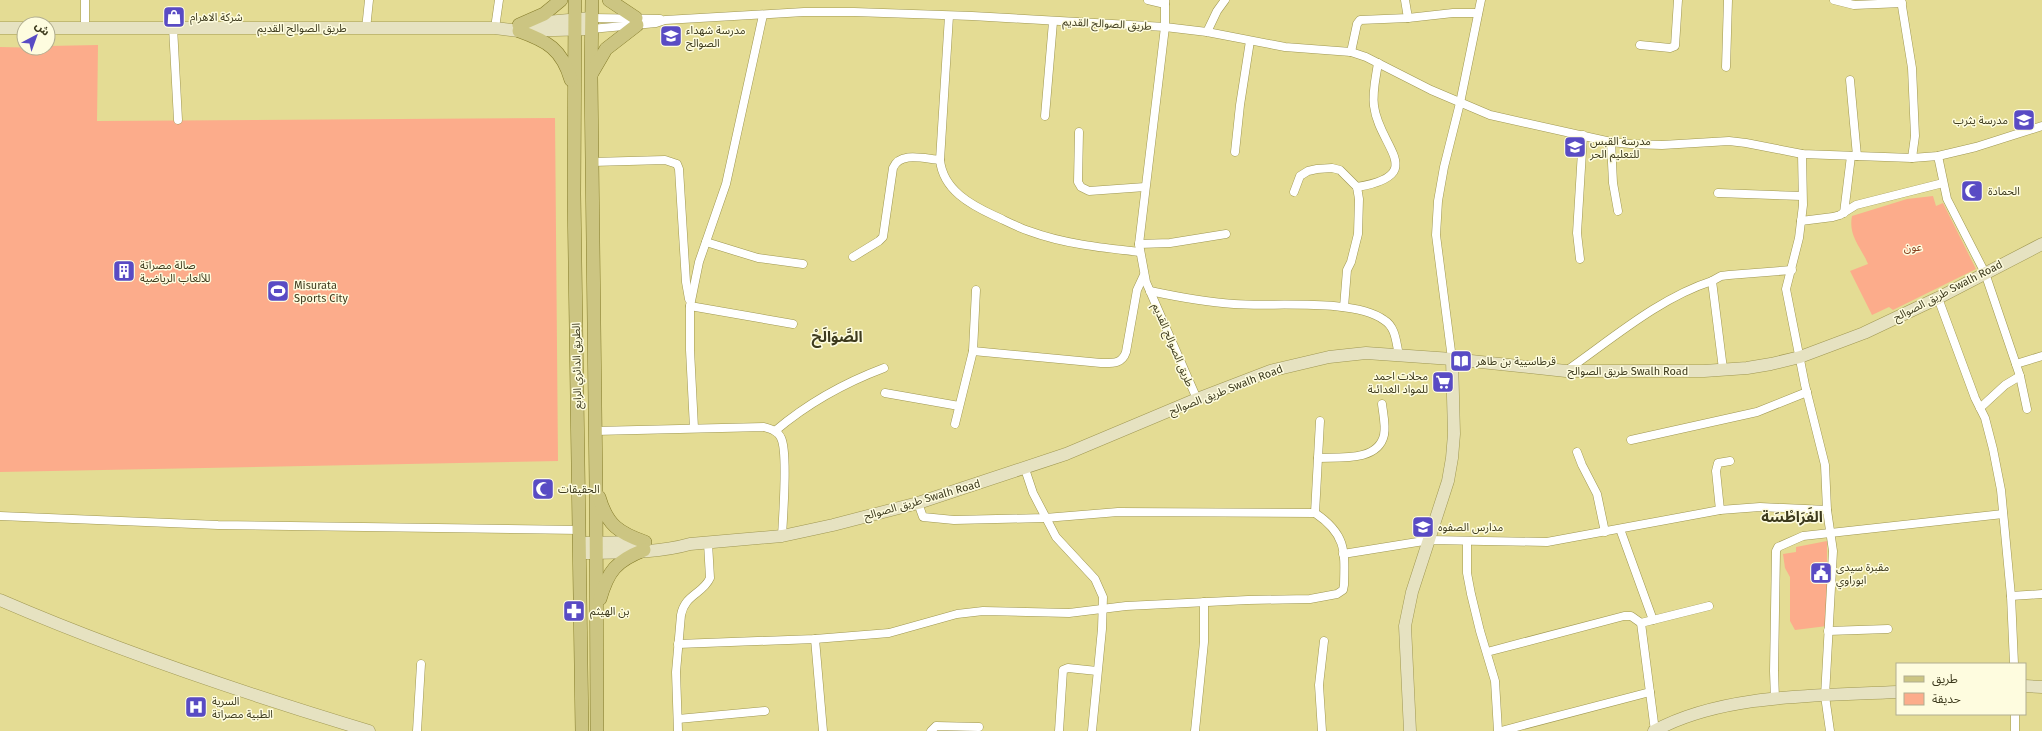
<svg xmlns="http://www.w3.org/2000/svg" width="2042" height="731" font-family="'Fira Sans','Noto Sans Arabic',sans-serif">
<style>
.green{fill:#fcac8b}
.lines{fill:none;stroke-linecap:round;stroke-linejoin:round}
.street-casing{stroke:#9f9751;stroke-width:9}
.secondary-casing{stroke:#9f9751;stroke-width:13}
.primary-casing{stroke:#847b29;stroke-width:14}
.street{stroke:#fff;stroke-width:8}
.secondary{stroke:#e6e2c1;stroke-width:12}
.primary{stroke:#ccc582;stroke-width:13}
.labels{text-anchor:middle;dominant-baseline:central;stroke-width:3;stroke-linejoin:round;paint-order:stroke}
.poi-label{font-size:11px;fill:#3d3a1d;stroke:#fefcdf;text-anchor:start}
.street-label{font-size:11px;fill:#3d3a1d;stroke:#fefcdf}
.park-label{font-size:11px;fill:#864020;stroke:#fefcdf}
.district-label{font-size:15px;font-weight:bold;fill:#3d3a1d;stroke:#fefcdf}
</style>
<rect width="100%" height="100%" fill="#e4dc94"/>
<g class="green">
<path d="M 98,45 L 97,121 L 555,118 L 558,461 L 0,472 L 0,47 L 48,48 L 48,46 Z"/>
<path d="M 1933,196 L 1936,206 L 1943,203 L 1976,269 L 1893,310 L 1889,307 L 1872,315 L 1850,271 L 1868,264 C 1861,247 1848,236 1852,216 L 1907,199 Z"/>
<path d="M 1827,541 L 1827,626 L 1795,630 L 1790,621 L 1790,577 L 1785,568 L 1783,554 L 1796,552 L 1796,547 Z"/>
</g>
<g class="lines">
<g class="street-casing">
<g id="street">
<path d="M 85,0 L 85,28"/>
<path d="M 1148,0 L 1165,4"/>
<path d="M 1165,0 L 1165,27 L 1139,244 L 1146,282 L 1197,399"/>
<path d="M 1405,0 L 1408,18"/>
<path d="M 1834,0 L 1854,5 L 1902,3"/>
<path d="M 1901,0 L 1912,68 L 1915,136 L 1912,158"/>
<path d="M 949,16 L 940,160 C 943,190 971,205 995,216 C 1006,221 1017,227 1029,231 C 1064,244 1103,248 1140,252"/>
<path d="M 591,18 L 660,19"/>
<path d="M 173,27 L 178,120"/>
<path d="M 495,28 L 499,0"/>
<path d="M 366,29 L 369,0"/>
<path d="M 591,29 L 656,23 L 665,20 L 804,12 L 854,12 L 972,16 L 1165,27 L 1207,32 L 1285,47 L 1351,52 L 1366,57 L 1431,90 L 1490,115 L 1611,142 L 1631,144 L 1662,145 L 1729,141 L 1746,143 L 1802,154 L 1912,158 L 1938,156 L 1976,147 L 2042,126"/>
<path d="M 1207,32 L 1217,11 L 1225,0"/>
<path d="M 1640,45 L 1670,48 L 1675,46 L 1678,0"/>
<path d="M 1351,52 L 1357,24 L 1360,20 L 1408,18 L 1453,13 L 1478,13"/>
<path d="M 1726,67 L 1728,0"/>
<path d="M 1850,80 L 1857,156"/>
<path d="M 1045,116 L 1053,22"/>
<path d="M 1079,132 L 1078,182 L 1081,187 L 1089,191 L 1145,187"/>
<path d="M 1611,142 L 1613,183 L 1618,211"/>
<path d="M 1235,152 L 1240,105 L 1250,41"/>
<path d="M 1802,154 L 1803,205 L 1799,238 L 1786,289 L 1805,385 L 1825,465 L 1827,510 L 1833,551 L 1825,696 L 1830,731"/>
<path d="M 1938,156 L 1947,199 L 1985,273 L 2020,376 L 2027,409"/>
<path d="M 592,162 L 665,160 L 677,164 L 679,169 L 686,282 L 689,299"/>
<path d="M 1357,187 C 1429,175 1379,147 1374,106 C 1372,92 1376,77 1378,63"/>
<path d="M 1294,192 L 1300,176 L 1308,171 L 1317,169 L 1332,168 L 1340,170 L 1357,187 L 1359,199 L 1358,234 L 1351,262 L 1347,270 L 1344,307"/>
<path d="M 1718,193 L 1802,196"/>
<path d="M 1844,213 L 1851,156"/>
<path d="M 1801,221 L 1833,217 L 1840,215 L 1856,205 L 1943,183"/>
<path d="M 706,242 L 758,258 L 803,264"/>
<path d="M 1139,244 L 1170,243 L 1226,234"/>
<path d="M 853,257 L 879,241 L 883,237 L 893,168 C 900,151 925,159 940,160"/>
<path d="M 1580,259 L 1577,233 L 1583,135"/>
<path d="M 1150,291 C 1178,297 1206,302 1234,304 C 1273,307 1354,298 1384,320 C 1396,327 1396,343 1399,355"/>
<path d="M 1938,298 L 1975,398 L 1985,418 L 1993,449 L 2001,490 L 2011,596 L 2014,664"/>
<path d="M 690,306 L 793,324"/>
<path d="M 973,351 L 1101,363 C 1113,363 1122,364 1126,352 L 1137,290 L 1144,275"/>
<path d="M 1452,359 L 1436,235 L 1438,201 L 1444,167 L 1460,103 L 1481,0"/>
<path d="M 2016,364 L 2042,356"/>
<path d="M 1723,369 L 1712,281 L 1721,276 L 1729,275 L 1792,270"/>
<path d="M 1566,371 C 1612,339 1659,298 1712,281"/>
<path d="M 885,393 L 959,406"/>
<path d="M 1980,408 L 2005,385 L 2020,376"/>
<path d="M 955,424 L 973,351 L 976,290"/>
<path d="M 694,428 L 690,350 L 690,306 L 699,262 L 726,184 L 763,15"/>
<path d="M 595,431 L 764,427 C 771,429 778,431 781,438 C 788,451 783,517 782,536"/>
<path d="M 775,431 C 808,403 844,383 884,368"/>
<path d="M 1631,440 L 1757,412 L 1807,392"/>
<path d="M 1577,452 L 1582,465 L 1597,494 L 1605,532"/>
<path d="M 1318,458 C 1339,457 1378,462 1384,435 C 1386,426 1383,413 1382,404"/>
<path d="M 1025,469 L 1033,493 L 1056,537 L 1095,579 L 1103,597 L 1102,629 L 1092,731"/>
<path d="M 1720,510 L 1716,471 L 1718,463 L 1730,461"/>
<path d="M 1315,513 L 1320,421"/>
<path d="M 0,516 L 218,525 L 580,530"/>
<path d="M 1620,529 L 1653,620"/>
<path d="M 1467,542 L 1467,573 L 1471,594 L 1480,631 L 1495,681 L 1498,731"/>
<path d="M 1343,554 L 1430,540 L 1547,542 L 1720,510 L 1760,507 L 1827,510"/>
<path d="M 2011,596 L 2042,594"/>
<path d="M 1641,623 L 1655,731"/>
<path d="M 1828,631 L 1888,629"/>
<path d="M 815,639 L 823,731"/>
<path d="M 678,644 L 815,639 L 889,633 L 957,614 L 983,611 L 1069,613 L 1126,606 L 1248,600 L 1310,599 L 1337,594 L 1343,590 L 1344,585 C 1345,550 1346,534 1315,513 L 1118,512 L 1045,518 L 954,520 L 923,517 L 918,503"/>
<path d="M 1487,652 L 1624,616 L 1631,616 L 1641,623 L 1709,606"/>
<path d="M 1775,700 L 1774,671 L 1776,551 L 1778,547 L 1803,536 L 2003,514"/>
<path d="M 2015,714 L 2015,731"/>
<path d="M 678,719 L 765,711"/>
<path d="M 417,731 L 421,664"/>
<path d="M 678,731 L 676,672 L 681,615 C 685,594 703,594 710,578 L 708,543"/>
<path d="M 931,731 L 936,726 L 979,727"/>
<path d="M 1059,731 L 1063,670 L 1068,668 L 1097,671"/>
<path d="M 1195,731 L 1204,642 L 1204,602"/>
<path d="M 1322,731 L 1319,685 L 1324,641"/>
<path d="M 1501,731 L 1650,692"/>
</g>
</g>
<g class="secondary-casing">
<g id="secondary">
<path d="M 536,23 L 591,18"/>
<path d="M 0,28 L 24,28"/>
<path d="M 48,28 L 495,28 L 519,31 L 591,29"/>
<path d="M 580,543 L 645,542"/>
<path d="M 580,553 C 616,552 655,554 690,544 L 782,536 L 833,525 L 918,503 L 1066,454 L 1197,399 L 1270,371 L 1329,357 L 1366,353 L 1452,359 L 1566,371 L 1704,371 L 1747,368 L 1771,364 L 1800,357 L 1864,333 L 1938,298 L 2042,244"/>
<path d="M 0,600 C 120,652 243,693 369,731"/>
<path d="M 2025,686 L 2042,687"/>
<path d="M 1410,731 L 1405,626 L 1412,592 L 1448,481 L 1452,458 L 1454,434 L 1452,359"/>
<path d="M 1654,731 C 1724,693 1819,696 1897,692"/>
</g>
</g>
<g class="primary-casing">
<g id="primary">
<path d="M 575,0 L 574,194 L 582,731"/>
<path d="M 592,0 L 591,77 L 596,487 L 597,731"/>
<path d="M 609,0 L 636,18"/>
<path d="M 519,25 L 544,14 L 561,0"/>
<path d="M 519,31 C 547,41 562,49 571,80"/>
<path d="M 592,73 L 606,49 L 637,25"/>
<path d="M 599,497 C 607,525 619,533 645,542"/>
<path d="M 600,599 C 608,571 616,561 644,550"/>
</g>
</g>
<use href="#street" class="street"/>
<use href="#secondary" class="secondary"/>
<use href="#primary" class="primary"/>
</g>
<defs>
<g id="shop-square" transform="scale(1.15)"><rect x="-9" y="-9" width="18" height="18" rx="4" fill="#594bc4" stroke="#fefcdf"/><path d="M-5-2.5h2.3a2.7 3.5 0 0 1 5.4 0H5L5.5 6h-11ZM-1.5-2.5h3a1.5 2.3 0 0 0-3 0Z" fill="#fff"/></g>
<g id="school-square" transform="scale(1.15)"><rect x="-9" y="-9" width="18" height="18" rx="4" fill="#594bc4" stroke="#fefcdf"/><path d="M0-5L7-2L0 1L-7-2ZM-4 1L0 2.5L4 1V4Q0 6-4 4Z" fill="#fff"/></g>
<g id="mosque-square" transform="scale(1.15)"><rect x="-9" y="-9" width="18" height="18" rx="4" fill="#594bc4" stroke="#fefcdf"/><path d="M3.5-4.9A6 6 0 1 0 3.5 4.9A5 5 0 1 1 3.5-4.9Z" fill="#fff"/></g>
<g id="building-square" transform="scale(1.15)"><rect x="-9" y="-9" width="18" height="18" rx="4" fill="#594bc4" stroke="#fefcdf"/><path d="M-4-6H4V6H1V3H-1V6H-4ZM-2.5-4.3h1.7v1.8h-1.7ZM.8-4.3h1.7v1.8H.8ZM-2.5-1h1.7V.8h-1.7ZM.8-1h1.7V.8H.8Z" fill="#fff"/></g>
<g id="stadium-square" transform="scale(1.15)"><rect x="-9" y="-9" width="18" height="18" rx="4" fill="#594bc4" stroke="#fefcdf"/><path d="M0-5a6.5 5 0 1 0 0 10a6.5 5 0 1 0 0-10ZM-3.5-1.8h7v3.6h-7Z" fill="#fff"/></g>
<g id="library-square" transform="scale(1.15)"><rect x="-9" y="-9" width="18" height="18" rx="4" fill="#594bc4" stroke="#fefcdf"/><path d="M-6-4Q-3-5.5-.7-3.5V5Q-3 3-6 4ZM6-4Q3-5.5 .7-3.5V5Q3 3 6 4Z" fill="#fff"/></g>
<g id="supermarket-square" transform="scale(1.15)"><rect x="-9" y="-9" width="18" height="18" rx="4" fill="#594bc4" stroke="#fefcdf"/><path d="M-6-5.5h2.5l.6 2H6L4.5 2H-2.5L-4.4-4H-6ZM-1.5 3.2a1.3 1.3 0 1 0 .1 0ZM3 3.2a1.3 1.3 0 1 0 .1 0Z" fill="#fff"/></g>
<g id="civic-square" transform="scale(1.15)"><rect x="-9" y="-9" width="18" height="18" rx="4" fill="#594bc4" stroke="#fefcdf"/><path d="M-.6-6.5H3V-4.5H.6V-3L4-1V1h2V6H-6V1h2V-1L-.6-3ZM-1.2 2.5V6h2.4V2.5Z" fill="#fff"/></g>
<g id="pharmacy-square" transform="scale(1.15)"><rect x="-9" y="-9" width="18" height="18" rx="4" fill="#594bc4" stroke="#fefcdf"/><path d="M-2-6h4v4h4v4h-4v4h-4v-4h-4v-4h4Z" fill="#fff"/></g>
<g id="hospital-square" transform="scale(1.15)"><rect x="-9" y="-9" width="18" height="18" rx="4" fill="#594bc4" stroke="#fefcdf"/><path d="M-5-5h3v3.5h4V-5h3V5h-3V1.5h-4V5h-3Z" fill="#fff"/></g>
</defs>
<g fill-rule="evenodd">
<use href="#shop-square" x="174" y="17"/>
<use href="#school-square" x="671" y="36"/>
<use href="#school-square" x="2024" y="120"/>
<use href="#school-square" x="1575" y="147"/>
<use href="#mosque-square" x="1972" y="191"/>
<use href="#building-square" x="124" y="271"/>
<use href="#stadium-square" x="278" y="291"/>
<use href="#library-square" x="1461" y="361"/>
<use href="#supermarket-square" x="1443" y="382"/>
<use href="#mosque-square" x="543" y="489"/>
<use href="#school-square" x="1423" y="527"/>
<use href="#civic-square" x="1821" y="573"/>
<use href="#pharmacy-square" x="574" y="611"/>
<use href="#hospital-square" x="196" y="707"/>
</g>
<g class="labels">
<g class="poi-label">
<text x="190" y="17">شركة الاهرام</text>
<text x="686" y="30">مدرسة شهداء<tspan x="686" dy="13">الصوالح</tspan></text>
<text x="2008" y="120" text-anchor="end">مدرسة يثرب</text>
<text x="1590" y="141">مدرسة القبس<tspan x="1590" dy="13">للتعليم الحر</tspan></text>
<text x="1988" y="191">الحمادة</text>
<text x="140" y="265">صالة مصراتة<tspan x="140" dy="13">للألعاب الرياضية</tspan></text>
<text x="294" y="285">Misurata<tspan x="294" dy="13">Sports City</tspan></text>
<text x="1476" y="361">قرطاسيية بن طاهر</text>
<text x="1428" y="376" text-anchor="end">محلات احمد<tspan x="1428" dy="13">للمواد الغدائىة</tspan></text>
<text x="558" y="489">الحقيقات</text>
<text x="1438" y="527">مدارس الصفوه</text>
<text x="1836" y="567">مقبرة سيدى<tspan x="1836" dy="13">ابوراوي</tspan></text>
<text x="590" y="611">بن الهيثم</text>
<text x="212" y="701">السرية<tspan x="212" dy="13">الطبية مصراتة</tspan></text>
</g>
<g class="street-label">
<text transform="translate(1107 24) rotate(3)">طريق الصوالح القديم</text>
<text x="302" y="28">طريق الصوالح القديم</text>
<text transform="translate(1948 291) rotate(-27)">طريق الصوالح Swalh Road</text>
<text transform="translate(1173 345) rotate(67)">طريق الصوالح القديم</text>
<text transform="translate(577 366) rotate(-91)">الطريق الدائري الرابع</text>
<text x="1628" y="371">طريق الصوالح Swalh Road</text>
<text transform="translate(1226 390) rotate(-21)">طريق الصوالح Swalh Road</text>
<text transform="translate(922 500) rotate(-16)">طريق الصوالح Swalh Road</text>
</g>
<g class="park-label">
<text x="1913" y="247">عون</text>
</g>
<g class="district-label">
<text x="837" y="337">الصَّوَالَحْ</text>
<text x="1792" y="517">الفَرَاطْسَة</text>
</g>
</g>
<rect x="1896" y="663" width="130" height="52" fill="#fefcdf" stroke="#b1ae91"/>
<rect x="1904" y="676" width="20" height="6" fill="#ccc582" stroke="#b1ae91"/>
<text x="1932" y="683" font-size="12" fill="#3d3a1d">طريق</text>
<rect x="1904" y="693" width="20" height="12" fill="#fcac8b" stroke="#b1ae91"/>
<text x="1932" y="703" font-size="12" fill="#3d3a1d">حديقة</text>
<g transform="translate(36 36) rotate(41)"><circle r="19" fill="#fefcdf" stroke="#b1ae91"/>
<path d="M0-3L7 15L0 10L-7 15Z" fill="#594bc4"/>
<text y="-6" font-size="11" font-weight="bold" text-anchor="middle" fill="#3d3a1d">ش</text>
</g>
</svg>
